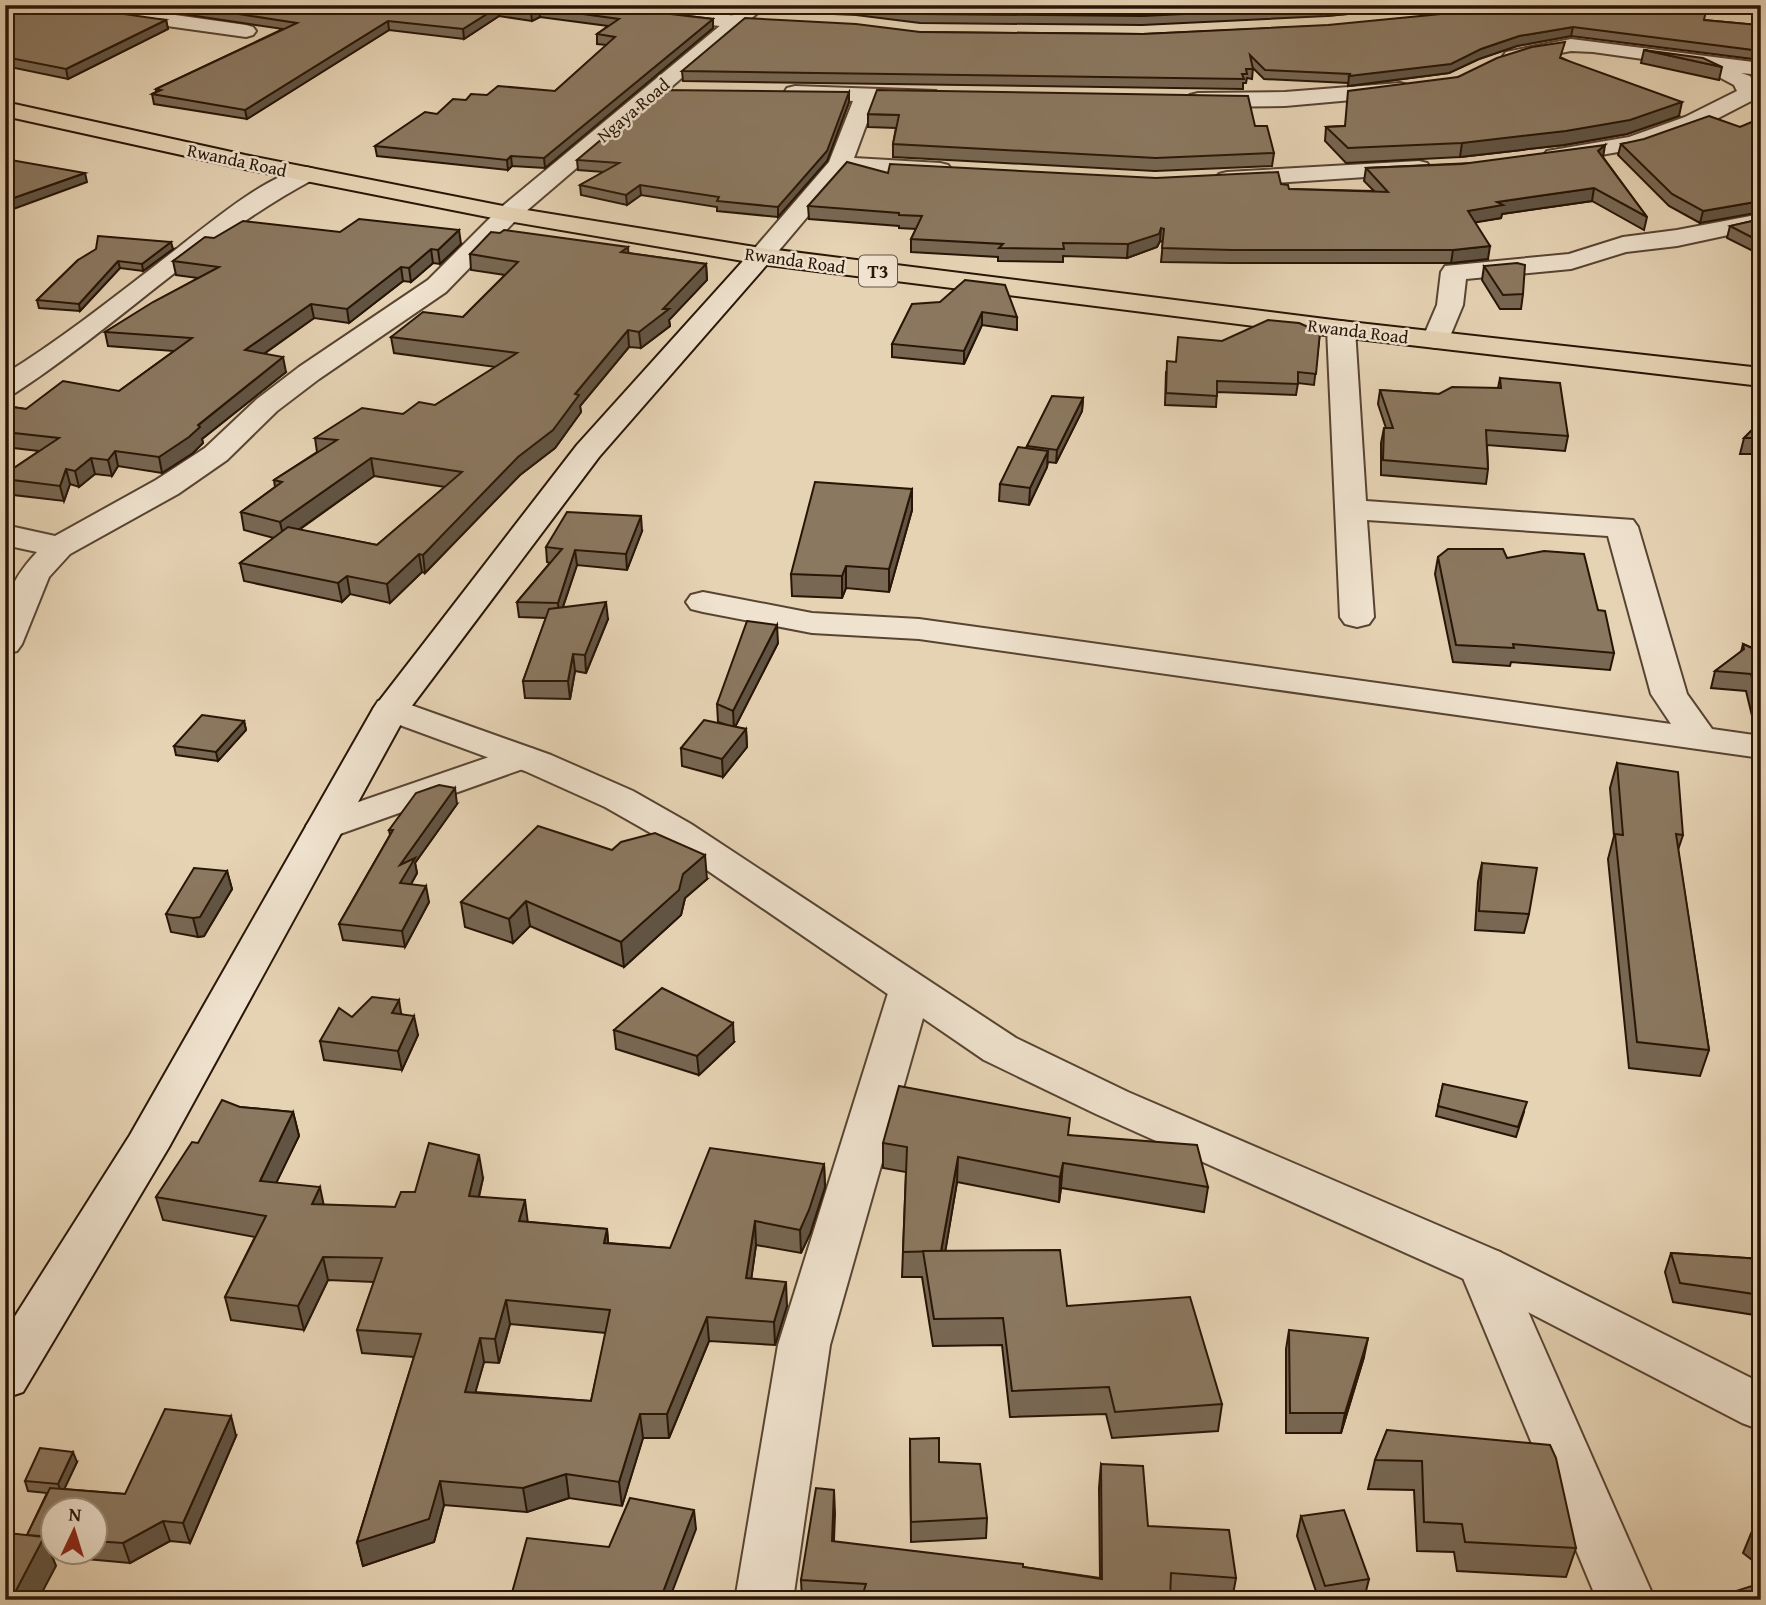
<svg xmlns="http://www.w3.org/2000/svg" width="1766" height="1605" font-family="'Gentium Book Plus',serif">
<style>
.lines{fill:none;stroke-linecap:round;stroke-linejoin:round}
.minor-casing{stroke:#584432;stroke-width:4}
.tertiary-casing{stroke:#584432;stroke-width:4}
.secondary-casing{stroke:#281506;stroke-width:4}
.trunk-casing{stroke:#281506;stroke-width:4}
.minor{fill:#efe2ce;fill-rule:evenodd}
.tertiary{fill:#efe2ce;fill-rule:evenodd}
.secondary{fill:#efe2ce;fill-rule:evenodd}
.trunk{fill:#e6d3b4;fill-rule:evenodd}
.wall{fill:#786753;stroke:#281506;stroke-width:2;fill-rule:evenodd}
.shaded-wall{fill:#615443;stroke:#281506;stroke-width:2}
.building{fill:#8b7860;stroke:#281506;stroke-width:2;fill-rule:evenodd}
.labels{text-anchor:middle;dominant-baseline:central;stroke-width:5;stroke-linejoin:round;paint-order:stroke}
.far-street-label{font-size:18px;fill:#281506;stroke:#efe2ce}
.shield{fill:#efe2ce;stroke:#645242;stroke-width:2}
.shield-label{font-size:19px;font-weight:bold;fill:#281506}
</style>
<rect width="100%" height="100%" fill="#e6d3b4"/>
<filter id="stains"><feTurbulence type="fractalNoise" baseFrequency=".00286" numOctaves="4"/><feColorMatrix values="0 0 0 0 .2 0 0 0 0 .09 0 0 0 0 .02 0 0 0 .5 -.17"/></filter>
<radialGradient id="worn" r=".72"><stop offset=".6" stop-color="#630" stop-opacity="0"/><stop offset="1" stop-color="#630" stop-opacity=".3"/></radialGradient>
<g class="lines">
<g class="minor-casing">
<g id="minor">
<path d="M 49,5 L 104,5 L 246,25 L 253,27 L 256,31 L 253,35 L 246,37 L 59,11 Z"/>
<path d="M 580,5 L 644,5 L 737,16 L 744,18 L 747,22 L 744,26 L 737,28 L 590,11 Z"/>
<path d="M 1571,39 L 1761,63 L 1761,75 L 1741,73 L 1750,76 L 1760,93 L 1757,98 L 1701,127 L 1641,148 L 1555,163 L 1547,161 L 1543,156 L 1547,151 L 1629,137 L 1685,117 L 1737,91 L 1734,85 L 1700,67 L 1593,52 L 1571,51 L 1513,62 L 1506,60 L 1503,56 L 1506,52 Z"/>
<path d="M 1400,83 L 1408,85 L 1411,90 L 1408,95 L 1285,106 L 1198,107 L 1190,105 L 1187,100 L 1190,95 L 1198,93 L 1285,92 Z"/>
<path d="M 795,86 L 936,91 L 939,96 L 936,101 L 928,103 L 875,101 L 854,158 L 940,163 L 948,165 L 952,170 L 948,175 L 940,177 L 846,171 L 770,261 L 761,264 L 752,261 L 748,256 L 829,162 L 853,101 L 787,98 L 784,93 L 787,88 Z"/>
<path d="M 1419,161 L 1427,163 L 1431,168 L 1427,173 L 1227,186 L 1219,184 L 1215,179 L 1219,174 L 1227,172 Z"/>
<path d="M 306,167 L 314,169 L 318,174 L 314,179 C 206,236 118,326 15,393 L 5,396 L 5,374 C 66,336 122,291 179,247 C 214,220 263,178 306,167 Z"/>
<path d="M 508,207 L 517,209 L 520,214 L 517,219 L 446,292 L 319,379 L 277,411 L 227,460 L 178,494 L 70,554 L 49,577 L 22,644 L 17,651 L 5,654 C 5,607 3,588 37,552 L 5,545 L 5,525 L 55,536 L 156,480 L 205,448 L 257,399 L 299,367 L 428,280 L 499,209 Z"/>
<path d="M 1761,214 L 1761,228 L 1677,246 L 1626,252 L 1571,269 L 1466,279 L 1463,305 L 1446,346 L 1436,348 L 1426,346 L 1422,340 L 1437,305 L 1441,272 L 1445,266 L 1569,254 L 1623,237 L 1677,230 Z"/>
<path d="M 1341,321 L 1351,323 L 1355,329 L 1366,501 L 1633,520 L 1638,527 L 1687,694 L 1712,729 L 1761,736 L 1761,758 L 919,639 L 812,633 L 703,612 L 691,609 L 686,602 L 691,595 L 703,592 L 812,613 L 919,619 L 1671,724 L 1651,694 L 1608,536 L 1367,520 L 1374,617 L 1369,624 L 1357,627 L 1345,624 L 1340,617 L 1327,329 L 1331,323 Z"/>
<path d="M 521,746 L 534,749 L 540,757 L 534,765 L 340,834 L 326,838 L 312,834 L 306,826 L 312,818 Z"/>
<path d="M 910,976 L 925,980 L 931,990 L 830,1345 L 793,1600 L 735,1600 L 778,1345 L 889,990 L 895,980 Z"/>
<path d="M 1483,1247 L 1500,1252 L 1508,1266 L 1655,1600 L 1597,1600 L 1458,1266 L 1466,1252 Z"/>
</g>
</g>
<g class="tertiary-casing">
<g id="tertiary">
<path d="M 745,5 L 767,5 L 517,219 L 508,221 L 499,219 L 496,214 L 499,209 Z"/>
<path d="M 391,698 L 551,755 L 633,791 L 691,824 L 1016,1038 L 1128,1092 L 1500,1252 L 1761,1383 L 1761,1430 L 1742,1423 L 1466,1280 L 1096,1114 L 984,1060 L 663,840 L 605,807 L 525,771 L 378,717 L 373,709 L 378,701 Z"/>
</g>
</g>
<g class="secondary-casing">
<path id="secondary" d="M 761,248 L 770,251 L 774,256 L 770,261 L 599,457 L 408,711 L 169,1147 L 23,1392 L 5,1398 L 5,1332 L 130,1135 L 373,709 L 577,445 L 752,251 Z"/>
</g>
<g class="trunk-casing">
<path id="trunk" d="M 5,102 L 245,155 L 508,207 L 761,248 L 1341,321 L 1761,368 L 1761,386 L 1341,337 L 761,264 L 508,221 L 245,169 L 5,116 Z"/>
</g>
<use href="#minor" class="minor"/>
<use href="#tertiary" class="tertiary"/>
<use href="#secondary" class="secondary"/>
<use href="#trunk" class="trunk"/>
</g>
<g class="wall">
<path d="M 5,5 L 166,20 L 168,29 L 68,79 L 5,66 Z"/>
<path d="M 123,5 L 594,5 L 713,19 L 713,28 L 545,168 L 512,166 L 508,170 L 377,156 L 375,146 L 466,100 L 487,95 L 555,91 L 607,45 L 597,44 L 597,34 L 608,26 L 540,17 L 532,21 L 499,16 L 464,39 L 389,30 L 247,119 L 154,104 L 152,94 L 156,92 L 156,89 L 283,29 Z"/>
<path d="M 670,5 L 741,5 L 732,12 Z"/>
<path d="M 764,5 L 1443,5 L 1327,16 L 1142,25 L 920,23 L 856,15 L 765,11 Z"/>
<path d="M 1699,9 L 1704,20 L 1758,25 L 1761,21 L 1761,60 L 1571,36 L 1517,46 L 1479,59 L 1449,73 L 1348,86 L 1348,83 L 1264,79 L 1253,68 L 1252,79 L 1247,78 L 1246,83 L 1243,83 L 1243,89 L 683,81 L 682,71 L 920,32 L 1143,34 Z"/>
<path d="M 1644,50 L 1722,67 L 1719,80 L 1641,63 Z"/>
<path d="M 1562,58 L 1679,116 L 1627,134 L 1564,145 L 1460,157 L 1346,163 L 1325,141 L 1326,127 L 1344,126 L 1458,77 Z"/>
<path d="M 1756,67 L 1761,67 L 1757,82 L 1754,77 Z"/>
<path d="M 849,92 L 849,102 L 827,161 L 778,217 L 717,211 L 717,207 L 641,195 L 627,205 L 581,195 L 580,185 L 604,172 L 578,170 L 577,160 Z"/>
<path d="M 868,114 L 1255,126 L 1274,153 L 1272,166 L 1155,171 L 893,157 L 893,144 L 896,128 L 868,127 Z"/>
<path d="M 1740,127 L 1700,223 L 1669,206 L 1618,155 L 1621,144 Z"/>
<path d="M 1603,157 L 1647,217 L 1644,230 L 1592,201 L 1502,214 L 1501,218 L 1475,222 L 1488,259 L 1451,263 L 1230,263 L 1161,262 L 1163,242 L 1160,241 L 1157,247 L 1127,258 L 1063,256 L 1063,262 L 998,261 L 998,257 L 911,252 L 911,239 L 916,229 L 899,228 L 899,226 L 809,219 L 808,206 L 888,173 L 1281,184 L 1289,189 L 1374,191 L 1364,181 L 1366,168 Z"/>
<path d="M 1761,219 L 1761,255 L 1727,238 L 1730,226 Z"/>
<path d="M 340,232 L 461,244 L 440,264 L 433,263 L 411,282 L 403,281 L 349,323 L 314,318 L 264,354 L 286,372 L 202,439 L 203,443 L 193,453 L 162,473 L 118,466 L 112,476 L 95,474 L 79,487 L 70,484 L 64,501 L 5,494 L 5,474 L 39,451 L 5,447 L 5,406 L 26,409 L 119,391 L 174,351 L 108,346 L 105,332 L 198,278 L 176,275 L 173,261 L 214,238 Z"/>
<path d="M 628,247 L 628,253 L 706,264 L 707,280 L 669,320 L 670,326 L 641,348 L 629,347 L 580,406 L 581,412 L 555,448 L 520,475 L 425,573 L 422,572 L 390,603 L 350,594 L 342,602 L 244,581 L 240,563 L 274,538 L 244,530 L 241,512 L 275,487 L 274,480 L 317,452 L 315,438 L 435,405 L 496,367 L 394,353 L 391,337 L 463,317 L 505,275 L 471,270 L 470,254 ZM 374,476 L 445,487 L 377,545 L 299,530 Z"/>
<path d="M 173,249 L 143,271 L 120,268 L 80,311 L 39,308 L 37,300 L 78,260 Z"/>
<path d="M 1484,266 L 1523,294 L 1521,309 L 1500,309 L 1482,280 Z"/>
<path d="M 940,302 L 1017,317 L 1017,330 L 982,325 L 964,364 L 892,357 L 892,344 Z"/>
<path d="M 1320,332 L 1314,385 L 1298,383 L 1296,395 L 1217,392 L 1216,407 L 1165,405 L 1166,372 L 1176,362 L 1222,341 Z"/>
<path d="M 1500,378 L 1568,436 L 1565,451 L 1487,445 L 1488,469 L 1486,484 L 1381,475 L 1381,443 L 1384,428 L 1386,428 L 1378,404 L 1380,390 L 1439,394 L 1498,388 Z"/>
<path d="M 1083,398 L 1082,411 L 1056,463 L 1048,462 L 1047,467 L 1029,505 L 999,501 L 1000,484 L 1026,448 L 1027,446 Z"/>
<path d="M 1761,421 L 1761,454 L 1740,454 L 1744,438 Z"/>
<path d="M 912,489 L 912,510 L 889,592 L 846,588 L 842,598 L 792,596 L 791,574 Z"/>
<path d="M 642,531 L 627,570 L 577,565 L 563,607 L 608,619 L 586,673 L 575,671 L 570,699 L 525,698 L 523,681 L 546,618 L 519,617 L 517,602 L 550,563 L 547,562 L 546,547 Z"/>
<path d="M 1438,557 L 1507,558 L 1598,610 L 1614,653 L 1610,670 L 1511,662 L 1510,666 L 1453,662 L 1435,574 Z"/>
<path d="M 778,643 L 735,727 L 746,729 L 747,747 L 723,777 L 682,766 L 681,748 L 724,724 L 718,722 L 717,704 Z"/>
<path d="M 1743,644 L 1761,652 L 1761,719 L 1753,720 L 1746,691 L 1711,688 L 1715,671 L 1741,652 Z"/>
<path d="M 244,721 L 246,730 L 218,761 L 176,755 L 174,746 Z"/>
<path d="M 1617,763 L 1683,835 L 1678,850 L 1709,1050 L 1700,1076 L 1629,1068 L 1608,859 L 1614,836 L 1610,788 Z"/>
<path d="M 457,804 L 415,863 L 417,873 L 411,884 L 429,902 L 405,947 L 343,940 L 339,924 L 390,835 L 389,830 Z"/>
<path d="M 1482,863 L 1529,914 L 1524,933 L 1475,930 L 1478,882 Z"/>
<path d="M 227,871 L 232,889 L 204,936 L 198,937 L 171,932 L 166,914 Z"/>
<path d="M 707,879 L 685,898 L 681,915 L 624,967 L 530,926 L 513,943 L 465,927 L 461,902 Z"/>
<path d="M 402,1014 L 418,1035 L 402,1070 L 324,1060 L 320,1041 L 352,1017 Z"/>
<path d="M 614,1030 L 734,1042 L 699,1075 L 616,1049 Z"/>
<path d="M 1443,1084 L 1524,1112 L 1516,1137 L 1436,1116 Z"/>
<path d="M 240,1107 L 293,1112 L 299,1136 L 276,1183 L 324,1205 L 395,1207 L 415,1192 L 483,1178 L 479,1197 L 528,1222 L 607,1229 L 608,1243 L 670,1248 L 824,1164 L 825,1187 L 810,1234 L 801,1253 L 756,1245 L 751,1279 L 787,1306 L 775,1345 L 709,1341 L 669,1438 L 643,1438 L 622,1506 L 569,1498 L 527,1512 L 444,1505 L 434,1542 L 363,1566 L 357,1542 L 414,1357 L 362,1353 L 357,1330 L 374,1282 L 328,1280 L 304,1330 L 231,1320 L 225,1297 L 255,1237 L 163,1220 L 156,1197 L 198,1143 ZM 510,1324 L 606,1333 L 591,1401 L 475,1392 L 484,1362 L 499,1363 Z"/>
<path d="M 1069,1135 L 1208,1187 L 1204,1212 L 1061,1188 L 1059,1202 L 957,1182 L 945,1251 L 1067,1306 L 1222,1404 L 1218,1431 L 1112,1438 L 1106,1414 L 1010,1417 L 1002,1345 L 933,1346 L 922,1277 L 902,1277 L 906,1172 L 883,1168 L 883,1143 Z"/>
<path d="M 1671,1253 L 1761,1259 L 1761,1316 L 1673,1302 L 1665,1272 Z"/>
<path d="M 1289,1330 L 1364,1357 L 1341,1433 L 1286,1433 L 1286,1349 Z"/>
<path d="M 1387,1430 L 1576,1548 L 1566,1577 L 1457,1571 L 1454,1552 L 1417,1551 L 1414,1490 L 1368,1489 L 1375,1460 Z"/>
<path d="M 236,1436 L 190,1543 L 170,1541 L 130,1563 L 52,1556 L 56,1566 L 27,1535 L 47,1493 L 28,1491 L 25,1481 L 77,1462 L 64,1489 L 125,1494 ZM 52,1510 L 94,1510 L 94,1552 L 52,1552 Z"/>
<path d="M 910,1439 L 939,1462 L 987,1518 L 986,1538 L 911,1542 Z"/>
<path d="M 1101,1464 L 1148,1526 L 1236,1578 L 1232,1600 L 1197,1600 L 1170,1598 L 1170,1600 L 802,1600 L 801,1580 L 834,1490 L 834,1542 L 1023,1567 L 1100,1578 L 1099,1488 Z"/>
<path d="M 1761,1515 L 1761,1567 L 1743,1553 L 1755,1524 Z"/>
<path d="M 1301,1516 L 1369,1579 L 1364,1599 L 1319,1600 L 1297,1536 Z"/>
</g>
<g class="shaded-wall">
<path d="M 732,5 L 741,5 L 732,12 Z"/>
<path d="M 1351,5 L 1443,5 L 1327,16 L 1328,7 Z"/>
<path d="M 498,7 L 499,16 L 464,39 L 463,29 Z"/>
<path d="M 539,8 L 540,17 L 532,21 L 531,12 Z"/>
<path d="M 713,19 L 713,28 L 545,168 L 544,158 Z"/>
<path d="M 166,20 L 168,29 L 68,79 L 66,69 Z"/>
<path d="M 388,21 L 389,30 L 247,119 L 245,110 Z"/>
<path d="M 1573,27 L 1571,36 L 1517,46 L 1479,59 L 1449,73 L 1348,86 L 1349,76 L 1481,49 L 1519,36 Z"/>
<path d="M 1761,71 L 1761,79 L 1757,82 L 1759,73 Z"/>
<path d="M 849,92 L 849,102 L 827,161 L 778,217 L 778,207 Z"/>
<path d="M 1682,102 L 1679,116 L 1627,134 L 1564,145 L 1460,157 L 1462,143 Z"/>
<path d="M 1605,145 L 1603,158 L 1598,151 Z"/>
<path d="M 511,156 L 512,166 L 508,170 L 507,160 Z"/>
<path d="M 85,173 L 87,182 L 5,212 L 5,201 Z"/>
<path d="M 640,185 L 641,195 L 627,205 L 626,195 Z"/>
<path d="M 1594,188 L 1592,201 L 1502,214 L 1501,218 L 1466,224 L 1468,211 L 1497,202 Z"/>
<path d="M 1761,201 L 1761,212 L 1700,223 L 1703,211 Z"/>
<path d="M 1161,228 L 1160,241 L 1157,247 L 1127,258 L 1128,244 Z"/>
<path d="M 459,230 L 461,244 L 440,264 L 438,250 Z"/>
<path d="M 171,242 L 173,249 L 143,271 L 142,264 Z"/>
<path d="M 1490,246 L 1488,259 L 1451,263 L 1453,250 Z"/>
<path d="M 628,247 L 629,262 L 621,252 Z"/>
<path d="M 431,249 L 433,263 L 411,282 L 409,268 Z"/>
<path d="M 118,261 L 120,268 L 80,311 L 79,304 Z"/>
<path d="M 706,264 L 707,280 L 669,320 L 670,326 L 641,348 L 639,332 Z"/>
<path d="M 401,267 L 403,281 L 349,323 L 347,309 Z"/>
<path d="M 311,304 L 314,318 L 248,365 L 245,350 Z"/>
<path d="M 982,312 L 982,325 L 964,364 L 964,351 Z"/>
<path d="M 628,330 L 629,347 L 580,406 L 581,412 L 555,448 L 520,475 L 425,573 L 423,555 L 575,394 Z"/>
<path d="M 283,357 L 286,372 L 202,439 L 203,443 L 193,453 L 162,473 L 159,457 Z"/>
<path d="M 1083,398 L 1082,411 L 1056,463 L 1057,450 Z"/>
<path d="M 115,451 L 118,466 L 112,476 L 108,460 Z"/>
<path d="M 1048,451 L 1047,467 L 1029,505 L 1030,488 Z"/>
<path d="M 91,458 L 95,474 L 79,487 L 75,471 Z"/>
<path d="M 371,458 L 374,476 L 284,540 L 280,522 Z"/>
<path d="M 66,469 L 70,484 L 64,501 L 60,486 Z"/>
<path d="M 912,489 L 912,510 L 889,592 L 889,569 Z"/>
<path d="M 641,516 L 642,531 L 627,570 L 626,554 Z"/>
<path d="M 575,550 L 577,565 L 559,618 L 558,603 Z"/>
<path d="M 419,554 L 422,572 L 390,603 L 387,584 Z"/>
<path d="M 846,566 L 846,588 L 842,598 L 842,576 Z"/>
<path d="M 347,576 L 350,594 L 342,602 L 338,583 Z"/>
<path d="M 606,602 L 608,619 L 586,673 L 585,655 Z"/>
<path d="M 777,625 L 778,643 L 734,729 L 733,711 Z"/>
<path d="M 573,654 L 575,671 L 570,699 L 568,681 Z"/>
<path d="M 244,721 L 246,730 L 218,761 L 216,752 Z"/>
<path d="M 746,729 L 747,747 L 723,777 L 722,759 Z"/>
<path d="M 455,788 L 457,804 L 415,863 L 417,873 L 403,899 L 400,883 L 400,865 Z"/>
<path d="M 705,855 L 707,879 L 685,898 L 681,915 L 624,967 L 621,942 L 683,874 Z"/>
<path d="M 227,871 L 232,889 L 204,936 L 198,937 L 193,918 Z"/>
<path d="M 426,886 L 429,902 L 405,947 L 402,931 Z"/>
<path d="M 526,901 L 530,926 L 513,943 L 509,919 Z"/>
<path d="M 399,1000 L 402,1019 L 392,1013 Z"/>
<path d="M 414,1016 L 418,1035 L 402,1070 L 398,1051 Z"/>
<path d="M 733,1023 L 734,1042 L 699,1075 L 697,1056 Z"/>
<path d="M 293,1112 L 299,1136 L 266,1204 L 260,1181 Z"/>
<path d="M 479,1155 L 483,1178 L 473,1220 L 469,1196 Z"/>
<path d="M 958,1157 L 957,1182 L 941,1277 L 941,1252 Z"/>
<path d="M 1063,1163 L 1061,1188 L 1059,1202 L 1060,1177 Z"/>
<path d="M 824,1164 L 825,1187 L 810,1234 L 801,1253 L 800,1230 Z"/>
<path d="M 320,1187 L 325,1211 L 312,1204 Z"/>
<path d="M 525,1200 L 528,1224 L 519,1221 Z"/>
<path d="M 755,1221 L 756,1245 L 748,1302 L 746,1278 Z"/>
<path d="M 607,1229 L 609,1253 L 604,1243 Z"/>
<path d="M 323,1257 L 328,1280 L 304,1330 L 298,1306 Z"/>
<path d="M 786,1282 L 787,1306 L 775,1345 L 774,1322 Z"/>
<path d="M 506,1300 L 510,1324 L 499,1363 L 495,1339 Z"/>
<path d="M 707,1317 L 709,1341 L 669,1438 L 667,1414 Z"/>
<path d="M 480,1338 L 484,1362 L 469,1415 L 465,1392 Z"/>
<path d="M 1368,1338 L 1364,1357 L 1341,1433 L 1345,1413 Z"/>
<path d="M 640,1414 L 643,1438 L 622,1506 L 619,1482 Z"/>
<path d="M 231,1416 L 236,1436 L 190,1543 L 183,1523 Z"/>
<path d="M 73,1452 L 77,1462 L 62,1494 L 58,1484 Z"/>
<path d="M 566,1474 L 569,1498 L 527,1512 L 523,1488 Z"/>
<path d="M 440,1481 L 444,1505 L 434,1542 L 363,1566 L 357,1542 Z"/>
<path d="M 834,1490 L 835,1514 L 833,1566 L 832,1541 Z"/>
<path d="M 694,1510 L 696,1529 L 669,1600 L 660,1600 Z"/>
<path d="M 163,1521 L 170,1541 L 130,1563 L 123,1543 Z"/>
<path d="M 44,1537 L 56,1566 L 38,1600 L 11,1600 Z"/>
</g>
<g class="building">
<path d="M 5,5 L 61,5 L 166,20 L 66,69 L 5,57 Z"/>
<path d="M 180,5 L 594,5 L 713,19 L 544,158 L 511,156 L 507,160 L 375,146 L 425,112 L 437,114 L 453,99 L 466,100 L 471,94 L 487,95 L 498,86 L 555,91 L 615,37 L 597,34 L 619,19 L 539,8 L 531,12 L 498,7 L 463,29 L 388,21 L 245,110 L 152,94 L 161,90 L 156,89 L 297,23 Z"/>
<path d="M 832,5 L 1351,5 L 1328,7 L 1143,16 L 920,14 L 856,6 Z"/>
<path d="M 1534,5 L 1698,5 L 1699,9 L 1706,10 L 1704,20 L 1758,25 L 1761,21 L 1761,51 L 1573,27 L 1519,36 L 1481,49 L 1451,64 L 1349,76 L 1350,74 L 1265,70 L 1250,55 L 1253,69 L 1246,69 L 1247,74 L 1242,74 L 1244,79 L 682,71 L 745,18 L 856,24 L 920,32 L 1143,34 L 1328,25 Z"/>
<path d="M 1565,42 L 1560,58 L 1682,102 L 1630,120 L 1566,131 L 1462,143 L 1348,148 L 1326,127 L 1345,126 L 1348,91 L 1458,77 L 1497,58 L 1532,47 Z"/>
<path d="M 1644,50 L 1703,58 L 1722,67 Z"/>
<path d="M 1756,67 L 1761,67 L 1761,71 L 1759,73 Z"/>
<path d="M 660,90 L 849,92 L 827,151 L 778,207 L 717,201 L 719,197 L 640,185 L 626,195 L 580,185 L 619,163 L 577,160 Z"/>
<path d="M 877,90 L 1248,96 L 1255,126 L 1267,126 L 1274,153 L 1156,158 L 893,144 L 899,115 L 868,114 Z"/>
<path d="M 1709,116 L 1740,127 L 1761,118 L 1761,201 L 1703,211 L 1672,194 L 1621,144 L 1644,139 Z"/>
<path d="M 1605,145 L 1598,151 L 1647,217 L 1594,188 L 1497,202 L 1503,205 L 1468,211 L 1490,246 L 1453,250 L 1232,250 L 1162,248 L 1164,229 L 1161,228 L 1159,234 L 1128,244 L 1063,243 L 1064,249 L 999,248 L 1003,244 L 911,239 L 922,216 L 899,215 L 899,213 L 808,206 L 847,162 L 888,173 L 890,164 L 1156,178 L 1278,172 L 1281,184 L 1288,185 L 1289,189 L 1388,192 L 1366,168 L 1462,164 Z"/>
<path d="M 5,159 L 85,173 L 5,201 Z"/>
<path d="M 359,219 L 459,230 L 438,250 L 431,249 L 409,268 L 401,267 L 347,309 L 311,304 L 245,350 L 283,357 L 198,425 L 200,427 L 189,437 L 159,457 L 115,451 L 108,460 L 91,458 L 75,471 L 66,469 L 60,486 L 5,479 L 5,474 L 59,438 L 5,432 L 5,406 L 26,409 L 63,381 L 119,391 L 192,338 L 105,332 L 153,302 L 219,267 L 173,261 L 205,237 L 214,238 L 243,221 L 340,232 Z"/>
<path d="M 1761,219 L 1761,242 L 1730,226 Z"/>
<path d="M 504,230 L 628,247 L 621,252 L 706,264 L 663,309 L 669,309 L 639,332 L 628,330 L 575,394 L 579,395 L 553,430 L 518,457 L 423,555 L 419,554 L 387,584 L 347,576 L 338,583 L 240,563 L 288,527 L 377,545 L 462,472 L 371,458 L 280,522 L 241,512 L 282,482 L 274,480 L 337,440 L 315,438 L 362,408 L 403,414 L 419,402 L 435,405 L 517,353 L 391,337 L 423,312 L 463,317 L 518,262 L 470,254 L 491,232 L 500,233 Z"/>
<path d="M 98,236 L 171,242 L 142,264 L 118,261 L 79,304 L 37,300 L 78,260 L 96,249 Z"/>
<path d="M 1517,263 L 1525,265 L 1523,294 L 1503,295 L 1484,266 Z"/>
<path d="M 965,280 L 1005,285 L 1017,317 L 982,312 L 964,351 L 892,344 L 912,304 L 940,302 Z"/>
<path d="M 1268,320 L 1299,323 L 1320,332 L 1316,374 L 1298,372 L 1298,384 L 1217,381 L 1217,396 L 1166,393 L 1167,361 L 1176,362 L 1178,337 L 1222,341 Z"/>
<path d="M 1500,378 L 1560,383 L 1568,436 L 1486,430 L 1488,469 L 1383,460 L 1384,428 L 1393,428 L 1380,390 L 1439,394 L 1452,387 L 1501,388 Z"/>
<path d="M 1052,396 L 1083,398 L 1057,450 L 1027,446 Z"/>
<path d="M 1761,421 L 1761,438 L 1744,438 Z"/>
<path d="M 1018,447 L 1048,451 L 1030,488 L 1000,484 Z"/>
<path d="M 815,482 L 912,489 L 889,569 L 846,566 L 842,576 L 791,574 Z"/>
<path d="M 567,512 L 641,516 L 626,554 L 575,550 L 558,603 L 517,602 L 562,549 L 546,547 Z"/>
<path d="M 1448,549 L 1503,549 L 1507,558 L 1544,551 L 1584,554 L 1598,610 L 1605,611 L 1614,653 L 1513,644 L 1514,648 L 1456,645 L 1438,557 Z"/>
<path d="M 606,602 L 585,655 L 573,654 L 568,681 L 523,681 L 549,609 Z"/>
<path d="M 747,621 L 777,625 L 733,711 L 717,704 Z"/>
<path d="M 1743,644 L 1761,652 L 1761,702 L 1758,703 L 1751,674 L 1715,671 L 1744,649 Z"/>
<path d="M 202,715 L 244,721 L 216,752 L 174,746 Z"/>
<path d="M 704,720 L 746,729 L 722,759 L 681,748 Z"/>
<path d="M 1617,763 L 1678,772 L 1683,835 L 1676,834 L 1709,1050 L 1637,1042 L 1615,834 L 1623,835 Z"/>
<path d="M 439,785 L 455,788 L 400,865 L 415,858 L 400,883 L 426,886 L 402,931 L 339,924 L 393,830 L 389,830 L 416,793 Z"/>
<path d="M 538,826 L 612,850 L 621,842 L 655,833 L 705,855 L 683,874 L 679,890 L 621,942 L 526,901 L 509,919 L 461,902 Z"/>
<path d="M 1482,863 L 1537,868 L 1529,914 L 1479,911 Z"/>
<path d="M 194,868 L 227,871 L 200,917 L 193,918 L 166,914 Z"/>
<path d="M 662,988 L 733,1023 L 697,1056 L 614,1030 Z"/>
<path d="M 372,997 L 399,1000 L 392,1013 L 414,1016 L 398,1051 L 320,1041 L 339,1008 L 352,1017 Z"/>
<path d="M 1443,1084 L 1527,1102 L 1518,1127 L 1438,1106 Z"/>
<path d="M 899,1086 L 1070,1118 L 1068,1135 L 1197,1145 L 1208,1187 L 1063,1163 L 1060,1177 L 958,1157 L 941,1251 L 903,1252 L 907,1147 L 883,1143 Z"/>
<path d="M 222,1100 L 240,1107 L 293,1112 L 260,1181 L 320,1187 L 312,1204 L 395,1207 L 401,1192 L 415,1192 L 429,1143 L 479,1155 L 469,1196 L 525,1200 L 519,1221 L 607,1229 L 604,1243 L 670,1248 L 710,1148 L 824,1164 L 809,1210 L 800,1230 L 755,1221 L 746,1278 L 786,1282 L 774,1322 L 707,1317 L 667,1414 L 640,1414 L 619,1482 L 566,1474 L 523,1488 L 440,1481 L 429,1519 L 357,1542 L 421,1334 L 357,1330 L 382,1258 L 323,1257 L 298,1306 L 225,1297 L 266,1216 L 156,1197 L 192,1142 L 198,1143 ZM 506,1300 L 610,1310 L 591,1401 L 465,1392 L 480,1338 L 495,1339 Z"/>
<path d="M 1060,1250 L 1067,1306 L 1190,1297 L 1222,1404 L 1115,1412 L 1109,1387 L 1012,1391 L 1003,1318 L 934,1319 L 923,1251 Z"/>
<path d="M 1671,1253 L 1761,1259 L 1761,1295 L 1680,1283 Z"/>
<path d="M 1289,1330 L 1368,1338 L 1345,1413 L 1290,1413 Z"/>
<path d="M 165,1409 L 231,1416 L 183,1523 L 163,1521 L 123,1543 L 94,1541 L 94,1510 L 52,1510 L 52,1537 L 27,1535 L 50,1488 L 125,1494 Z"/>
<path d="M 1387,1430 L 1550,1445 L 1556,1458 L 1576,1548 L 1465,1542 L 1462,1524 L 1424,1522 L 1422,1461 L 1375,1460 Z"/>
<path d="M 939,1438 L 939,1462 L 980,1464 L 987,1518 L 911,1522 L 910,1439 Z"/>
<path d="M 40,1448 L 73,1452 L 58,1484 L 25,1481 Z"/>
<path d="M 1101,1464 L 1143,1466 L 1148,1526 L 1229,1530 L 1236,1578 L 1171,1573 L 1170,1600 L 861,1600 L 866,1584 L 801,1580 L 816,1488 L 834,1490 L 832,1541 L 1023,1564 L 1023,1567 L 1102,1579 Z"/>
<path d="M 630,1498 L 694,1510 L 660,1600 L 510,1600 L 527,1538 L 609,1547 Z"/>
<path d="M 1344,1510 L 1369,1579 L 1325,1586 L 1301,1516 Z"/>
<path d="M 1761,1515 L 1761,1528 L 1755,1524 Z"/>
<path d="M 8,1533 L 44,1537 L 11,1600 L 5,1600 L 5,1538 Z"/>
<path d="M 1761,1583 L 1761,1600 L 1708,1600 Z"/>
</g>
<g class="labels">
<g class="far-street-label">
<text transform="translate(633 110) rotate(-40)">Ngaya Road</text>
<text transform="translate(237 160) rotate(12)">Rwanda Road</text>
<text transform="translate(795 260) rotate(8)">Rwanda Road</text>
<text transform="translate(1358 331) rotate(7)">Rwanda Road</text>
</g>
<rect class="shield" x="859" y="255.5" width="38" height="31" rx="5"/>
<g class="shield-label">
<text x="878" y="271">T3</text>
</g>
</g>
<rect width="1766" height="1605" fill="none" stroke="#e6d3b4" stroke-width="28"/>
<rect x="7" y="7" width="1752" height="1591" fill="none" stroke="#281506" stroke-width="3.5"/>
<rect x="14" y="14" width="1738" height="1577" fill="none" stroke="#281506" stroke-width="2"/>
<g transform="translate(74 1531) rotate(4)"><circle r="33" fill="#efe2ce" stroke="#9f907e" stroke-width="2"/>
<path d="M0-5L12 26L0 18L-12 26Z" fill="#8f2418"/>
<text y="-10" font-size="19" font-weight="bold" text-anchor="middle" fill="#281506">N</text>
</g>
<rect width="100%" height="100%" filter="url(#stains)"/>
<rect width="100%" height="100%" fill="url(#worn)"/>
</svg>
